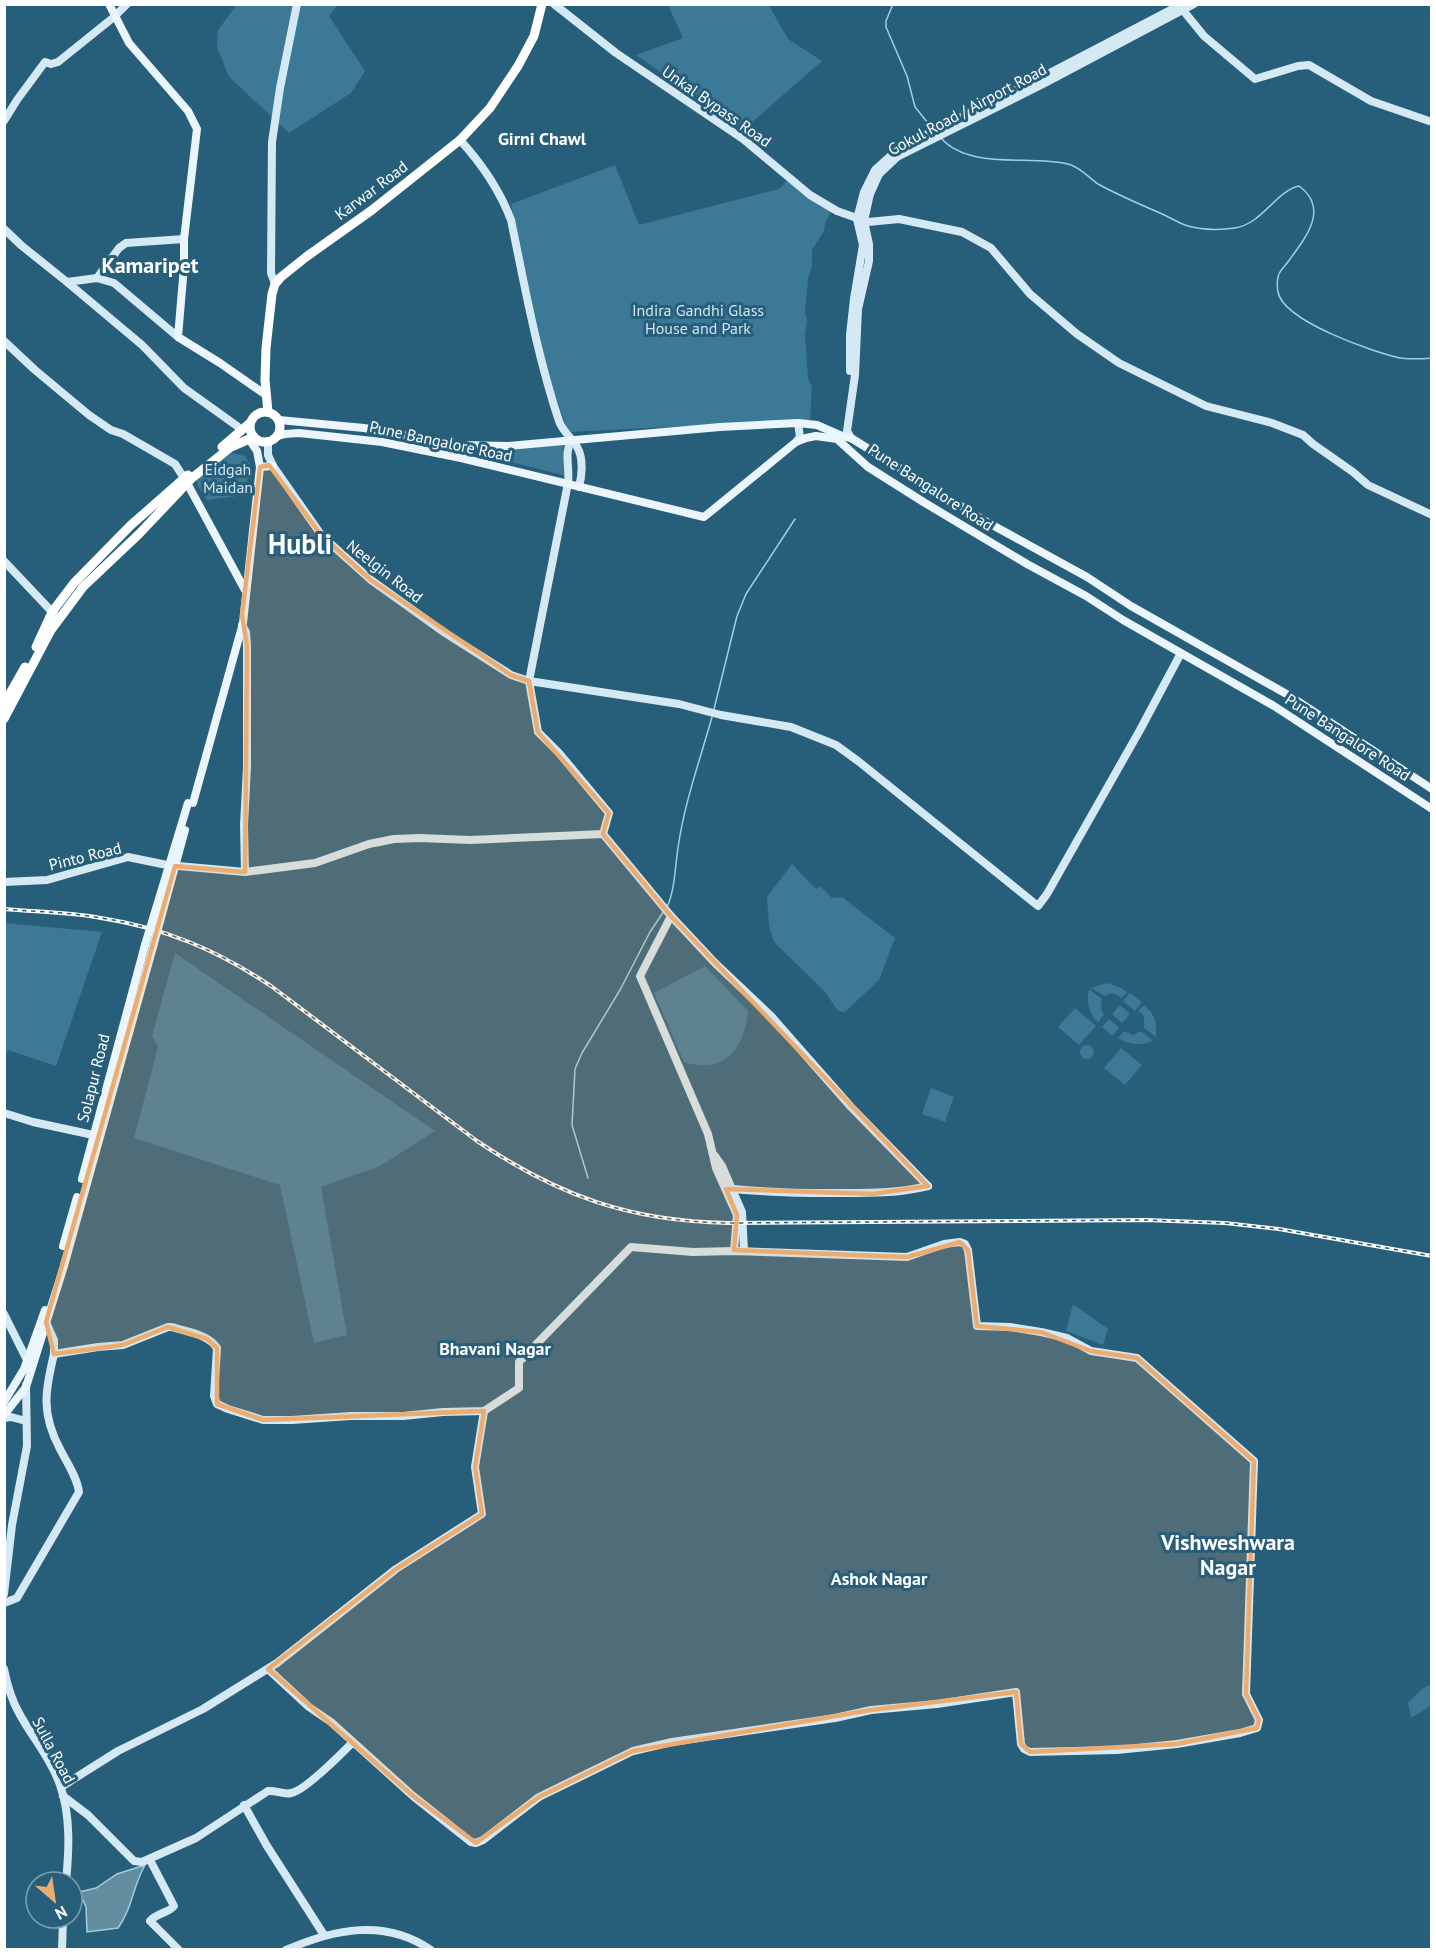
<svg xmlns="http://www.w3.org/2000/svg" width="1436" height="1954" font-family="'PT Sans',sans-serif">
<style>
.green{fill:#3b7997}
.water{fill:#658da0;stroke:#a0cfe4;stroke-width:1.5}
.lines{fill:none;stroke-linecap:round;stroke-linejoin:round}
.stream{stroke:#a0cfe4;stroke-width:1.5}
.secondary{stroke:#d4e9f4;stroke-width:8}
.primary{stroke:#eaf5fc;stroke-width:8}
.highway{stroke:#fff;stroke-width:9}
.rail-casing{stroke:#fff;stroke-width:4}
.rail{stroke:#275e7a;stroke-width:1.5;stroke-dasharray:4.5;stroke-linecap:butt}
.primary-bridge{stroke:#eaf5fc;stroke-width:8}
.marked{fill:#ebac72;fill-opacity:0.2;stroke:#ebac72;stroke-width:4.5;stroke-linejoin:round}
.labels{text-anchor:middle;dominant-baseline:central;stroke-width:6;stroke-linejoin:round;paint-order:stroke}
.street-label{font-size:16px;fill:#fff;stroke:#275e7a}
.park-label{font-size:16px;fill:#cde7f3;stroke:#275e7a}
.neighbourhood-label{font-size:18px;font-weight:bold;fill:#fff;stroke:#275e7a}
.district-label{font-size:22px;font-weight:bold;fill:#fff;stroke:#275e7a}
.town-label{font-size:28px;font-weight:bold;fill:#fff;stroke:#275e7a}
</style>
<rect width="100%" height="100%" fill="#275e7a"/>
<g class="green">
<path d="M 768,4 L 788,39 L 822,61 L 743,130 L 636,55 L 683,38 L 668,5 Z"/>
<path d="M 234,5 L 338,5 L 329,16 L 365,71 L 351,93 L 289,133 L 229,77 L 217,47 L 218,30 L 235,7 Z"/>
<path d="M 615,165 L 639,225 L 779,189 L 788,180 L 832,210 L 825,223 L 824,231 L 812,250 L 812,266 L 808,279 L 805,313 L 807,321 L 805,336 L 808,379 L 812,387 L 810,420 L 568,432 L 548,374 L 511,204 Z"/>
<path d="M 563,445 L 567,476 L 469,452 Z"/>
<path d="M 232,453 L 245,456 L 250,465 L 245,495 L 207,500 L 200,490 L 195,479 Z"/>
<path d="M 792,864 L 816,889 L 820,886 L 832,898 L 842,897 L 895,938 L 879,980 L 845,1012 L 838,1011 L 825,992 L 774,942 L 769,926 L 767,897 Z"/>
<path d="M 5,923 L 102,932 L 56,1066 L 8,1050 L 5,1058 Z"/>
<path d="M 175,953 L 435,1131 L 380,1166 L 321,1187 L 347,1335 L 314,1343 L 280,1185 L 134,1138 L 158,1047 L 152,1036 Z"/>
<path d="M 705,966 L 748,1011 C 744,1048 725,1075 684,1062 L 654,993 Z"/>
<path d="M 1107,983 L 1121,988 L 1127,992 L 1121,998 C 1115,993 1111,992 1105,996 L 1091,988 Z"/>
<path d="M 1089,989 L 1102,999 L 1101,1009 L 1104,1014 L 1098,1023 C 1089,1012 1086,1004 1089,989 Z"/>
<path d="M 1130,993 L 1142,1002 L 1135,1011 L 1123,1001 Z"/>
<path d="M 1120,1005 L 1130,1014 L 1122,1023 L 1112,1014 Z"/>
<path d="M 1144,1005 C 1155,1014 1157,1023 1156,1037 L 1144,1028 L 1144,1016 L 1138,1011 Z"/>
<path d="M 1075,1008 L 1096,1026 L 1079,1045 L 1058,1027 Z"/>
<path d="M 1109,1019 L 1119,1028 L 1112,1036 L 1102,1027 Z"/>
<path d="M 1124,1031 L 1133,1035 L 1141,1031 L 1153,1041 C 1140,1046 1130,1045 1118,1038 Z"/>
<circle cx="1087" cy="1052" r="7"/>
<path d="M 1121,1048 L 1142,1065 L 1125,1085 L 1104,1068 Z"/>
<path d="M 931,1088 L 954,1097 L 945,1122 L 922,1114 Z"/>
<path d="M 1073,1304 L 1108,1329 L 1103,1345 L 1066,1331 Z"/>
<path d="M 1431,1684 L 1431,1706 L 1411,1718 L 1408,1703 L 1422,1689 Z"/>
</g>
<path class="water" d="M 145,1865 C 133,1886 132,1909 118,1928 L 87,1932 L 86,1907 L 79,1892 L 96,1888 L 117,1874 Z"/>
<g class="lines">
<g class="stream">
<path d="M 893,4 L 886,21 L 886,27 L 907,76 L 915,107 L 932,128"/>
<path d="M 941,138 C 969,170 1029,155 1068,164 C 1080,167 1088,177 1098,184 C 1118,195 1139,204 1160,213 C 1169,217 1177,222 1185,225 C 1200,230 1220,230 1235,228 C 1262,224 1276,191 1299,186 C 1329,208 1307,236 1290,259 C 1287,264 1281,269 1279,274 C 1277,278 1277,288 1278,292 C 1283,321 1373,352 1400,358 C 1409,359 1422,359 1432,358"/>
<path d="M 714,709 L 737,616 L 746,594 L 795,519"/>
<path d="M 667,907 C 675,890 675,867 678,848 C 684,804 700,760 712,717"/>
<path d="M 588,1178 L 572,1125 L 575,1069 L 582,1053 L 620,990 L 650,932 L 664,911"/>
</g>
<g class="secondary">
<path d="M 554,4 L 616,53 L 743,139 L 810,195 L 837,211 L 868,222 L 899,219 L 962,232 L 991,248 L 1030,294 L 1077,334 L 1119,363 L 1206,406 L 1272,423 L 1303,435 L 1313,444 L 1353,472 L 1368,485 L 1432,515"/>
<path d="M 1182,9 L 1204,36 L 1255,79 L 1298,66 L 1309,65 L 1371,101 L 1432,122"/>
<path d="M 4,121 L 17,100 L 45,62 L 51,64 L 58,62 L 114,17 L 127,4"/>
<path d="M 460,140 C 481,163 500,191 511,220 C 525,287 537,355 559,421 C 563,433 575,440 579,451 C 583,461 582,476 579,487"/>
<path d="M 4,229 L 22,246 L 67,282 L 97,278 L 114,283 L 178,337"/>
<path d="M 97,278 L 119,248 L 126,243 L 184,239"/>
<path d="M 67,282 L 142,345 L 184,388 L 237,426 L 241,431"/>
<path d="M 275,284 L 271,273 L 272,142 L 280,88 L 297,4"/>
<path d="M 4,341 L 35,370 L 89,415 L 111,430 L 123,434 L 175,464 L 184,478"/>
<path d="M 850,371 L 850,335 L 854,299 L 863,245 L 857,219 L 864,192 L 875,170 L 896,151 L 913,141 L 1042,77 L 1182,4"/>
<path d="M 851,438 L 847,431 L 855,375 L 858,309 L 869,261 L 869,244 L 864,221 L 870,194 L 879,174 L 897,157 L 1045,83 L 1194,4"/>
<path d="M 571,440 C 564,454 570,468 568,483 L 529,681 L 538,732 L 559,753 L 609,813 L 603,834"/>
<path d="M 268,441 L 268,455 L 273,466 L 322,536 L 371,580 L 445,633 L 511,675 L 529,681 L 679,704 L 721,715 L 791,727 L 836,745 L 858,761 L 1038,906 L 1047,894 L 1140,730 L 1181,653"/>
<path d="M 796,442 L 800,437 L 798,423"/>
<path d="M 4,561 L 55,615"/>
<path d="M 242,625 L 246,632 L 247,646 L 247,767 L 244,825 L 245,872"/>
<path d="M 603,834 L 671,916 L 715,963 L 771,1016 L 851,1107 L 928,1186"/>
<path d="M 4,882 L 47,880 L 128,857 L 167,865 L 245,872 L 315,863 L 369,844 L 394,839 L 420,838 L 470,840 L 603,834"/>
<path d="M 671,916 L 640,976 L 708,1134 L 716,1168 L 737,1215 L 734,1251"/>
<path d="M 4,1113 L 33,1122 L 98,1136"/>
<path d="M 715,1156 L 722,1166 L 742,1212 L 744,1251"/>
<path d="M 733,1189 C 766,1192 798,1193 831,1193 C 863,1193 896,1194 928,1186"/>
<path d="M 4,1314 L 29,1364"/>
<path d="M 46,1322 L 54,1340 L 54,1354 L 98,1347 L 123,1345 L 168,1327 L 172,1327 C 187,1332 208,1334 217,1348 L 214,1396 L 217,1404 L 228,1409 L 263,1420 L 292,1420 L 351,1416 L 403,1416 L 443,1412 L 484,1411 L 519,1388 L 519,1362 L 631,1247 L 693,1252 L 734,1251 L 907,1257 L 944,1244 L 960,1242 L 965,1244 L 968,1250 L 977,1326 L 1010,1327 L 1041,1332 L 1067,1338 L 1091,1351 L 1137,1358 L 1254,1461 L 1246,1694 L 1259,1720 L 1257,1728 L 1240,1733 L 1177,1744 L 1117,1750 L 1030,1752 L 1024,1749 L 1021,1744 L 1016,1692 L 937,1704 L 871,1710 L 835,1718 L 672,1742 L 633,1751 L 539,1797 L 483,1840 L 476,1843 L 471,1842 L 413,1796 L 331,1722 L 309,1707 L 268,1669"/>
<path d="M 4,1418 L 11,1417 L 26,1421"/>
<path d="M 4,1594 L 12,1525 L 27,1446 L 26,1385"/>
<path d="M 4,1603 L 17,1598 L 79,1492 C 77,1477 67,1463 60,1449 C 41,1414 45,1391 54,1354"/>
<path d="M 4,1669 C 7,1684 11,1699 19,1713 C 32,1737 51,1759 60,1785 C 71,1816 69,1851 66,1882"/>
<path d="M 61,1787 L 118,1751 L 203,1709 L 277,1663 L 396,1569 L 482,1514 L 475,1467 L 484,1411"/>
<path d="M 63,1796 L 88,1815 L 134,1861 L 142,1862 L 196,1838 L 268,1791 C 276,1790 283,1795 291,1793 C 305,1791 341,1754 353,1742"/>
<path d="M 244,1805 L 267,1846 L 324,1935"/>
<path d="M 150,1860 L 174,1906 C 169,1913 156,1913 150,1921 L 179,1950"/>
<path d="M 62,1950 L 63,1918"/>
<path d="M 286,1950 C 334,1929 385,1918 431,1950"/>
</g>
<g class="primary">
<path d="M 109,4 L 129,43 L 188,111 L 197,129 L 184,239 L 184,266 L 178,337 L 220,363 L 266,395"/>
<path d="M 279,420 L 364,428 L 460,445 L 508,446 L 720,427 L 798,423 L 817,425 L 842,436 L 851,438 L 985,521 L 1087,577 L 1131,606 L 1290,696 L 1432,789"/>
<path d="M 277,436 L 285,434 L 299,433 L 382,442 L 461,458 L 704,517 L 796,442 L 806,438 L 816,436 L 837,439 L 868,467 L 925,503 L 1027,564 L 1086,596 L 1123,620 L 1274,706 L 1432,809"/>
<path d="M 260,467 L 273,466"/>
<path d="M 187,483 L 245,590"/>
<path d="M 193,803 L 243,623 L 260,467 L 257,451 L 249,439"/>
<path d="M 82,1179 L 145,945"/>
<path d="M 63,1246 L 77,1197"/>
<path d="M 4,1402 L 24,1369 L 45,1310"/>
<path d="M 4,1415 L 26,1387 L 42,1336 L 64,1266 L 153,947"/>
</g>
<g class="highway">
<circle cx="265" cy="427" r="15"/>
<path d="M 268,412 L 265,380 L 266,348 L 272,294 L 275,284 L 281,277 L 306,257 L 372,210 L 460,140 L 490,108 L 518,66 L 534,36 L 542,4"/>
<path d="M 222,447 L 250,423"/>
<path d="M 36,647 L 52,612 L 74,583 L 131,525 L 188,475"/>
<path d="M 4,704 L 25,667"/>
<path d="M 4,719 L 51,630 L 83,587 L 139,534 L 192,478 L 231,447 L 254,437"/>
</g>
<g class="rail-casing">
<path id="rail" d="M 4,909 C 37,912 70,912 101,918 C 165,928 217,950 271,986 L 477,1141 C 559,1196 629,1221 728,1223 L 1146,1220 L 1225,1223 L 1279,1229 L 1432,1256"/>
</g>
<use href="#rail" class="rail"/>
<g class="primary-bridge">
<path d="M 145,945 L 188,803"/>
<path d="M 153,947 L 185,830"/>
</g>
</g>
<path class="marked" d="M 269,465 L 322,536 L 371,580 L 511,675 L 529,681 L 538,732 L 609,813 L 603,834 L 671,916 L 928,1186 L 873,1194 L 726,1189 L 737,1215 L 734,1250 L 907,1257 L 960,1242 L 968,1250 L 977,1326 L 1041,1332 L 1091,1351 L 1137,1358 L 1254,1461 L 1246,1694 L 1259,1720 L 1257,1728 L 1177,1744 L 1030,1752 L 1021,1744 L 1016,1692 L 871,1710 L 633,1751 L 539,1797 L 476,1843 L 413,1796 L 268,1669 L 396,1569 L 482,1514 L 475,1467 L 484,1411 L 263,1420 L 217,1404 L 217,1348 L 207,1339 L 168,1327 L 123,1345 L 54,1354 L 46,1322 L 175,866 L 245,872 L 247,646 L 242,615 L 260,467 Z"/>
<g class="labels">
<g class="street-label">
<text transform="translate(717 106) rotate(35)">Unkal Bypass Road</text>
<text transform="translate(967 109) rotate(-28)">Gokul Road / Airport Road</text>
<text transform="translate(371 190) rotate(-37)">Karwar Road</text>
<text transform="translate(441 441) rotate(12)">Pune Bangalore Road</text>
<text transform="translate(931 487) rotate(33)">Pune Bangalore Road</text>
<text transform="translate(385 571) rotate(38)">Neelgin Road</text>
<text transform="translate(1348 737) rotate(33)">Pune Bangalore Road</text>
<text transform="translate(85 856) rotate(-14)">Pinto Road</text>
<text transform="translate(93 1078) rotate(-76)">Solapur Road</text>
<text transform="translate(54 1750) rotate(62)">Sulla Road</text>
</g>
<g class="park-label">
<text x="698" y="310">Indira Gandhi Glass<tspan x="698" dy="18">House and Park</tspan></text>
<text x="228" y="469">Eidgah<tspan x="228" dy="18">Maidan</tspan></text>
</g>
<g class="neighbourhood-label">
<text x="542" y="138">Girni Chawl</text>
<text x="495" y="1348">Bhavani Nagar</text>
<text x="879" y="1578">Ashok Nagar</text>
</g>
<g class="district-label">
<text x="150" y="265">Kamaripet</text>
<text x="1228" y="1542">Vishweshwara<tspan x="1228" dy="25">Nagar</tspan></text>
</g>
<g class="town-label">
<text x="300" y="543">Hubli</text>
</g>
</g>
<rect width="1436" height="1954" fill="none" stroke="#ffffff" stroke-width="12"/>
<g transform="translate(54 1900) rotate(151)"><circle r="28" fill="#275e7a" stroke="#7d9eaf" stroke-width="1.5"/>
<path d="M0-4.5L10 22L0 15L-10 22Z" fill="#ebac72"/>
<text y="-9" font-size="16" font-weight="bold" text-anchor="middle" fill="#ffffff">N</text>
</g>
</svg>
